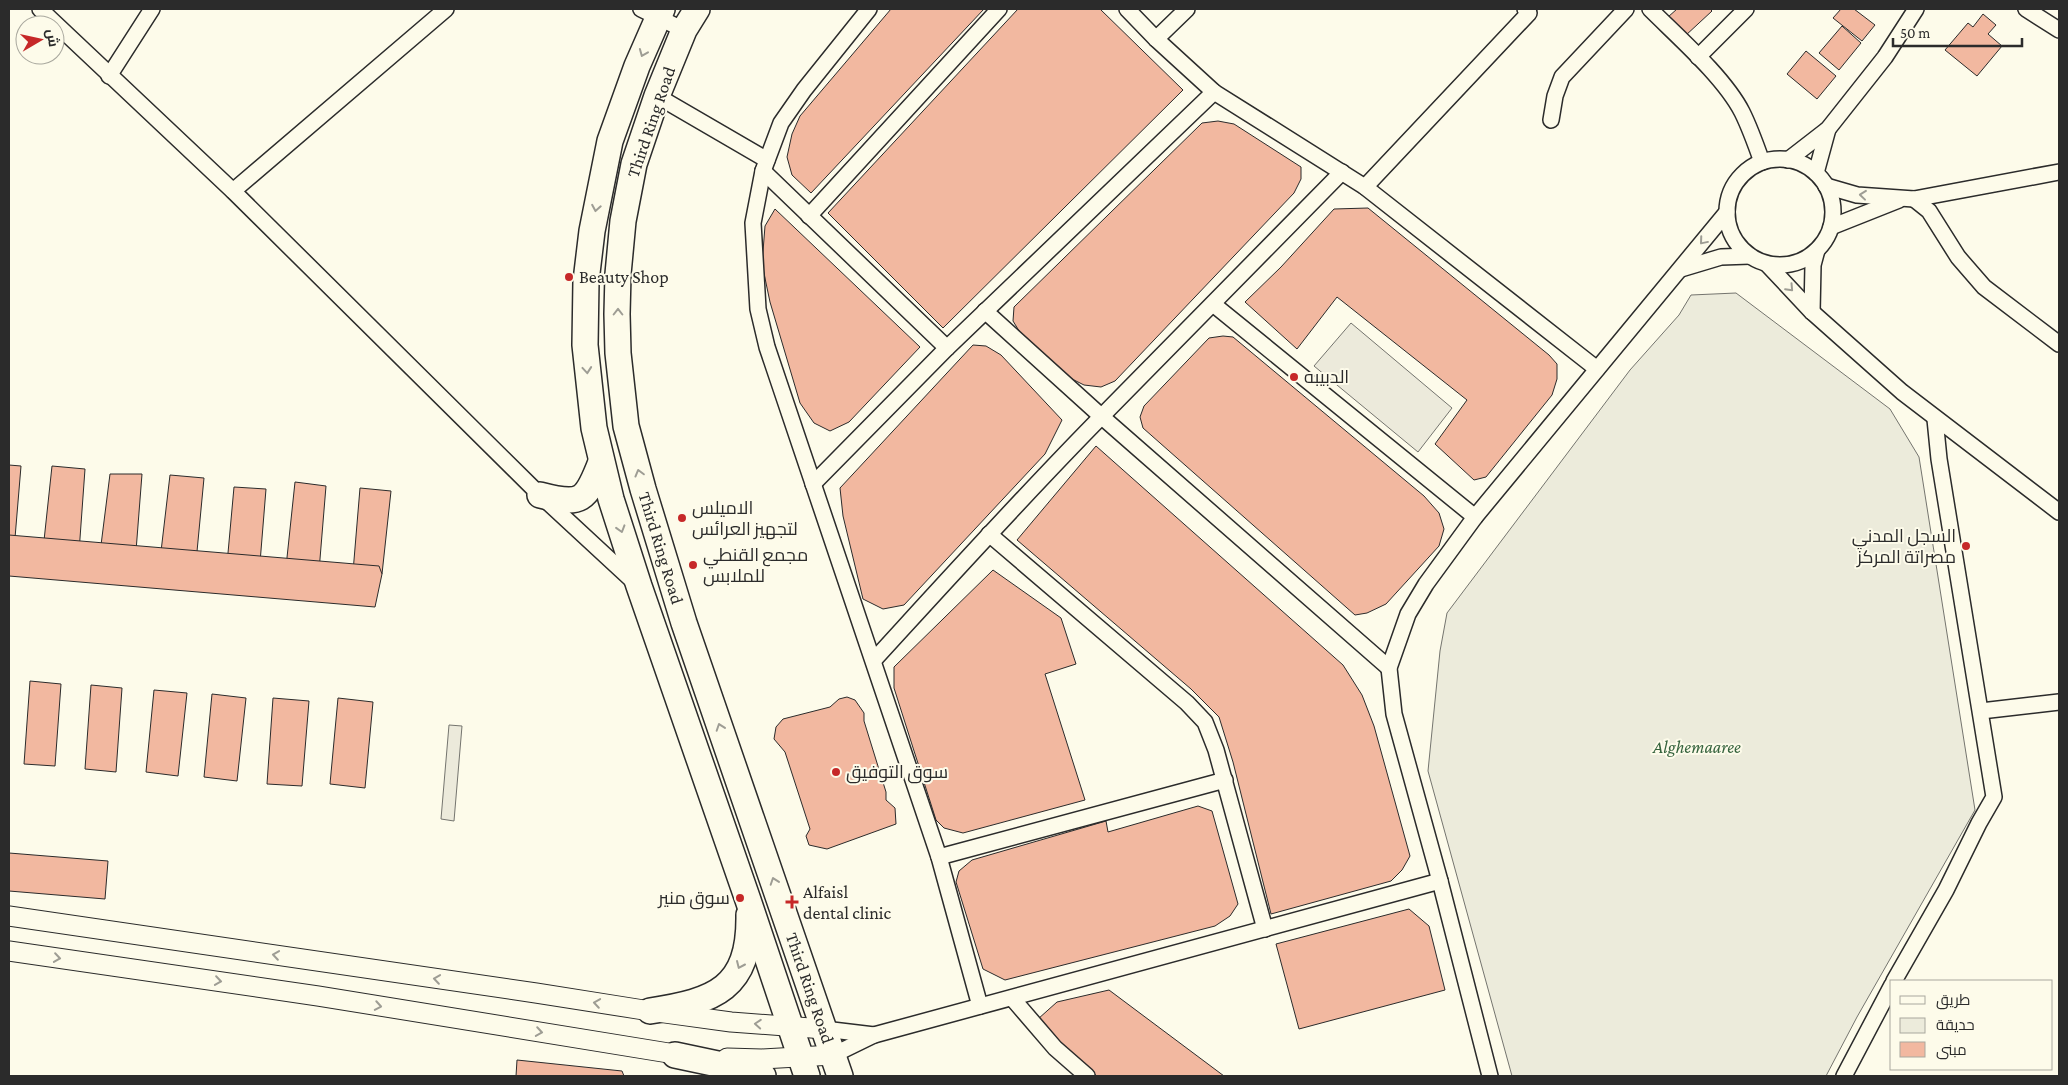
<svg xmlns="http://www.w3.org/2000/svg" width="2068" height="1085" font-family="'Crimson Pro',Cairo,serif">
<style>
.green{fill:#ecebdb;stroke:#74746e}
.parking{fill:#eceadb;stroke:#74746e}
.building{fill:#f2b8a0;stroke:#2b2b2b}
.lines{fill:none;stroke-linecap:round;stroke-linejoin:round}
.minor-casing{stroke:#2b2b2b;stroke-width:18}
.tertiary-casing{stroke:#2b2b2b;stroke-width:21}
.primary-casing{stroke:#2b2b2b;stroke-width:28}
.minor{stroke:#fdfbea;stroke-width:15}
.tertiary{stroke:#fdfbea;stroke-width:19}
.primary{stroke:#fdfbea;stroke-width:25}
.oneway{stroke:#9e9d94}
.poi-dot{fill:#c62828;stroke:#fdfbea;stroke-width:2}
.labels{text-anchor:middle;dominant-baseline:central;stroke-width:4;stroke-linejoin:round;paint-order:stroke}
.street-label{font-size:18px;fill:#2b2b2b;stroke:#fdfbea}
.poi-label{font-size:18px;fill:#2b2b2b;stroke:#fdfbea;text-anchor:start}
.park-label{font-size:18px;font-style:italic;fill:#34623c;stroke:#fdfbea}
</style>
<rect width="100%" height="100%" fill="#fdfbea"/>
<path class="green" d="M 1736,293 L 1890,409 L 1919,457 L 1975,810 L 1857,1017 L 1826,1076 L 1512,1076 L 1428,771 L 1440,651 L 1447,613 L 1630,370 L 1679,315 L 1691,295 Z"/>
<g class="parking">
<path d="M 1351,323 L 1452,408 L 1418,452 L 1314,366 Z"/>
<path d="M 449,725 L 462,726 L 454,821 L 441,819 Z"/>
</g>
<g class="building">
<path d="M 891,9 L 984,9 L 811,193 L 792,175 L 787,157 L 792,134 L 800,116 Z"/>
<path d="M 1018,9 L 1100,9 L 1183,90 L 943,328 L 828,213 Z"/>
<path d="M 1677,9 L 1710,9 L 1712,11 L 1685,36 L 1668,17 Z"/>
<path d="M 1841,9 L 1854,9 L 1875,25 L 1862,41 L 1833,18 Z"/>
<path d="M 1983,14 L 1996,25 L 1988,34 L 2002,46 L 1977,76 L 1945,50 L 1968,23 L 1973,27 Z"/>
<path d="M 1842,26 L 1861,43 L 1839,70 L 1819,53 Z"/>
<path d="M 1806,51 L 1836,76 L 1817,99 L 1787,74 Z"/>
<path d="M 1218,121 L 1234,124 L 1301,167 L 1301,179 L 1294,193 L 1115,381 L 1101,387 L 1084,385 L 1072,379 L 1021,334 L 1013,321 L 1014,307 L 1202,123 Z"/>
<path d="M 1368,208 L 1549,355 L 1557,364 L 1557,379 L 1552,395 L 1486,477 L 1474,480 L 1435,444 L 1467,400 L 1337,297 L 1297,349 L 1245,302 L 1281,267 L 1334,209 Z"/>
<path d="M 775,209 L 920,347 L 849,422 L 830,431 L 814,423 L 800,403 L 770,302 L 762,264 L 765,226 Z"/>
<path d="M 1223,336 L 1233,337 L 1424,496 L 1439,513 L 1444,529 L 1439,546 L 1386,604 L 1367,613 L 1355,615 L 1143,428 L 1140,417 L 1144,406 L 1209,338 Z"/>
<path d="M 973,345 L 986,346 L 1001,355 L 1062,420 L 1045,454 L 904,605 L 883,609 L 863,599 L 843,516 L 840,488 Z"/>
<path d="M 1096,446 L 1343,665 L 1362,695 L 1374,726 L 1410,856 L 1402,870 L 1391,881 L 1271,914 L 1233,762 L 1219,717 L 1191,689 L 1017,540 Z"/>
<path d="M 9,465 L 21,466 L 14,550 L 9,549 Z"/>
<path d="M 52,466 L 85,469 L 79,552 L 43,550 Z"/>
<path d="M 110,474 L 142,474 L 135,564 L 99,561 Z"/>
<path d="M 170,475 L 204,478 L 196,562 L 160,560 Z"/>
<path d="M 295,482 L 326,486 L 319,571 L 286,567 Z"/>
<path d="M 234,487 L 266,489 L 259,575 L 226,575 Z"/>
<path d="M 360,488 L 391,491 L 382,574 L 353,572 Z"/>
<path d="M 9,535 L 379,566 L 382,574 L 375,607 L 9,576 Z"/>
<path d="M 993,570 L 1061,618 L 1076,664 L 1045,674 L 1085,800 L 963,833 L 944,828 L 936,820 L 894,688 L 894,667 Z"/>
<path d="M 30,681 L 61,684 L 55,766 L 24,764 Z"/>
<path d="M 91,685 L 122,688 L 116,772 L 85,769 Z"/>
<path d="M 154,690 L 187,693 L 178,776 L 146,772 Z"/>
<path d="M 212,694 L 246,698 L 237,781 L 204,777 Z"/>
<path d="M 847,697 L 855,700 L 864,713 L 864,721 L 886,792 L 886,800 L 895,808 L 896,824 L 827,849 L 809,845 L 806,836 L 810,829 L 785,752 L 774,739 L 776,727 L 783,719 L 830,707 L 839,699 Z"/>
<path d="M 273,698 L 309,701 L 302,786 L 267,784 Z"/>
<path d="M 338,698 L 373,702 L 365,788 L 330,784 Z"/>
<path d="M 1198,806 L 1212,811 L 1238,904 L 1230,916 L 1215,926 L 1005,980 L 983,969 L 956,882 L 959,871 L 972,860 L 1106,821 L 1108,832 Z"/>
<path d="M 9,853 L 108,861 L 105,899 L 9,891 Z"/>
<path d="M 1409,909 L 1429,926 L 1445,990 L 1299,1029 L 1276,944 Z"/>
<path d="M 1109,990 L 1224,1076 L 1097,1076 L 1084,1067 L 1038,1019 L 1057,1002 Z"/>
<path d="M 517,1060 L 622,1071 L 624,1076 L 516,1076 Z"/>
</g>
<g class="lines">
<g class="minor-casing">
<g id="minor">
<path d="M 40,9 L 233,191 L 540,495 L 634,582"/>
<path d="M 641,9 L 684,30"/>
<path d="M 869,9 L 804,90 L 781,123 L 763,171 L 753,223 L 758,309 L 767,347 L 939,857 L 980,1006"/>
<path d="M 1127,9 L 1156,39 L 1214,92 L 1365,187 L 1597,369"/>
<path d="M 1650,9 C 1678,37 1724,77 1742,112 C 1750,128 1756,145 1762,162"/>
<path d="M 2026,9 L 2059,30"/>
<path d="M 1156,39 L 1187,9"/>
<path d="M 1698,57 L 1746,9"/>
<path d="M 109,76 L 152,9"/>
<path d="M 657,96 L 767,160"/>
<path d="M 1551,120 L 1555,96 L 1562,77 L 1626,9"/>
<circle cx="1780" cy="212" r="53"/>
<path d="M 1788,160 L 1828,129 L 1885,57 L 1916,9"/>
<path d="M 763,171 L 947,348"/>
<path d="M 1816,173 L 1828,129"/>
<path d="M 1826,186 L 1857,195 L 1914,199 L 2059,172"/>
<path d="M 1365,187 L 1529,13 L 1525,9"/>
<path d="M 233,191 L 446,9"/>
<path d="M 1914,199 L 1929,211 L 1958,257 L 1984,287 L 2059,344"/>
<path d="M 809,216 L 999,9"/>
<path d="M 1831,227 L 1899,200"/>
<path d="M 1767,264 L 1812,312 L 1902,392 L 2059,512"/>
<path d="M 1681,269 L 1721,257 L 1750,256"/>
<path d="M 1213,304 L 1475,517"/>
<path d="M 985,311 L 1101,416 L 1389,668"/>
<path d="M 1812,312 L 1813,265 L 1817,250"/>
<path d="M 813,484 L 947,348 L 1214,92"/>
<path d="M 989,534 L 1187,703 L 1205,722 L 1216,750 L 1265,929"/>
<path d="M 874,660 C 949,578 1023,496 1101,417 C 1181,335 1262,254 1342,172"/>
<path d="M 1981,711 L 2059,702"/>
<path d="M 939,857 L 1225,780"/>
<path d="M 1440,881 L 1490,1076"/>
<path d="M 1894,981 L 1946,890 L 1979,823 L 1994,797 L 1939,459 L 1935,419"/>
<path d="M 1012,998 L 1055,1048 L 1087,1076"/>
<path d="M 824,1029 L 874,1035"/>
<path d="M 833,1055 L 874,1035 L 1440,881 L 1394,714 L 1389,668 L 1408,614 L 1426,584 L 1475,517 L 1727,212"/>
<path d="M 1844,1076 L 1892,985"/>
</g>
</g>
<g class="tertiary-casing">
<g id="tertiary">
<path d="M 9,916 L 536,993 L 650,1011 L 731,1022 L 824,1029"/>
<path d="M 9,951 L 318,996 L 687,1056"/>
<path d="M 727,1058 L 762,1059 L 833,1055"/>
</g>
</g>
<g class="primary-casing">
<g id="primary">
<path d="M 662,9 L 637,66 L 610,141 L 592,231 L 586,281 L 585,345 L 594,428 L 611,499 L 639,586 L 748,900 L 807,1076"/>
<path d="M 697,9 L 684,30 L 657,96 L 634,164 L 623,221 L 618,274 L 617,314 L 618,353 L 626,426 L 643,489 L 684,623 L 840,1076"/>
<path d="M 540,495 C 582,506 586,501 601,462"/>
<path d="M 650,1011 C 715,1001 750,989 749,915"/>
<path d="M 675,1055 L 746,1070 L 763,1076"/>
</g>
</g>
<use href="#minor" class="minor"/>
<use href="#tertiary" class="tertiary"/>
<use href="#primary" class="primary"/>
</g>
<defs><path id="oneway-chevron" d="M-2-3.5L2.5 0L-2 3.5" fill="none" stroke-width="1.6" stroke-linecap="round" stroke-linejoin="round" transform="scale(1.25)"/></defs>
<g class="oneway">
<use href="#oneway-chevron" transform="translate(643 53) rotate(112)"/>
<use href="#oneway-chevron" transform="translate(1863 195) rotate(-174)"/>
<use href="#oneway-chevron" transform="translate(596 208) rotate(100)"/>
<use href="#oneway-chevron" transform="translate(1703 241) rotate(130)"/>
<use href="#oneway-chevron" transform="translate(1790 288) rotate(47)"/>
<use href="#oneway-chevron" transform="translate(618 312) rotate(-90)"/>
<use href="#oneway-chevron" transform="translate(587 370) rotate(85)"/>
<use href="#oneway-chevron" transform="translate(639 473) rotate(-105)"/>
<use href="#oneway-chevron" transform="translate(621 529) rotate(73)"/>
<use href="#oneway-chevron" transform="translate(720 727) rotate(-109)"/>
<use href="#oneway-chevron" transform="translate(774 881) rotate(-109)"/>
<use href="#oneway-chevron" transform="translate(276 955) rotate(-172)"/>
<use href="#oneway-chevron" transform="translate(57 958) rotate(8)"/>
<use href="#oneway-chevron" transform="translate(740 965) rotate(114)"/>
<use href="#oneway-chevron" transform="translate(437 979) rotate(-172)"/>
<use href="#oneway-chevron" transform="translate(218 981) rotate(8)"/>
<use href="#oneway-chevron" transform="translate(597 1003) rotate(-171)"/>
<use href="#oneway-chevron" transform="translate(378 1006) rotate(10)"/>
<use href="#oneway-chevron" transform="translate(758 1024) rotate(-176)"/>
<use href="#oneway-chevron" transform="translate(539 1032) rotate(9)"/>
</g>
<g class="poi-dot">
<circle cx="569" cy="277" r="5"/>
<circle cx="1294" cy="377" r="5"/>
<circle cx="682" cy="518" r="5"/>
<circle cx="1966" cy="546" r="5"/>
<circle cx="693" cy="565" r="5"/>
<circle cx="836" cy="772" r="5"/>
<circle cx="740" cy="898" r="5"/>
<path d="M789.5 894.5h5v5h5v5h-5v5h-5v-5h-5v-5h5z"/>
</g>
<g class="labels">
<g class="street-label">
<text transform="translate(651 122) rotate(-71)">Third Ring Road</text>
<text transform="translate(661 548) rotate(73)">Third Ring Road</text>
<text transform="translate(810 988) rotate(71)">Third Ring Road</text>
</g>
<g class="poi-label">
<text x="579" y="277">Beauty Shop</text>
<text x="1304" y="377">الدبيبه</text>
<text x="692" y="508">الاميلس<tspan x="692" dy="21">لتجهيز العرائس</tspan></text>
<text x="1956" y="536" text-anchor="end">السجل المدني<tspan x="1956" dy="21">مصراتة المركز</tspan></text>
<text x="703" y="555">مجمع القنطي<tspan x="703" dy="21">للملابس</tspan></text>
<text x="846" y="772">سوق التوفيق</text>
<text x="803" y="892">Alfaisl<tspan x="803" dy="21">dental clinic</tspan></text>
<text x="730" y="898" text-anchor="end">سوق منير</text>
</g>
<g class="park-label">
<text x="1697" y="747">Alghemaaree</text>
</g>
</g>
<rect width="2068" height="1085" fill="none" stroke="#2b2b2b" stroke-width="20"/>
<rect x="1890" y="980" width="162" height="90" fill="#fdfbea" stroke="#a9a89e"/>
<rect x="1900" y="996" width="25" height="8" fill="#fdfbea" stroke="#a9a89e"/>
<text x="1936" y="1005" font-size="15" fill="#2b2b2b">طريق</text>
<rect x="1900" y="1018" width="25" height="15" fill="#ecebdb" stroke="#a9a89e"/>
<text x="1936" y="1030" font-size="15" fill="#2b2b2b">حديقة</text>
<rect x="1900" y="1042" width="25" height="15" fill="#f2b8a0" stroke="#a9a89e"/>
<text x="1936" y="1055" font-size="15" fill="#2b2b2b">مبنى</text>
<g transform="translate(40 40) rotate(81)"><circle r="24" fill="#fdfbea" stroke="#a9a89e"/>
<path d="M0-4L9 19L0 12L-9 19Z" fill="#c62828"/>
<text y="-8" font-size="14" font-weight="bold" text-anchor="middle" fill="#2b2b2b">ش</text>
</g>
<path d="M1893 38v8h129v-8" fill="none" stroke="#2b2b2b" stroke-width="2.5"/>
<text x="1900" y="38" font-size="15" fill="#2b2b2b" stroke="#fdfbea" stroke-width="4" paint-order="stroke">50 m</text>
</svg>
